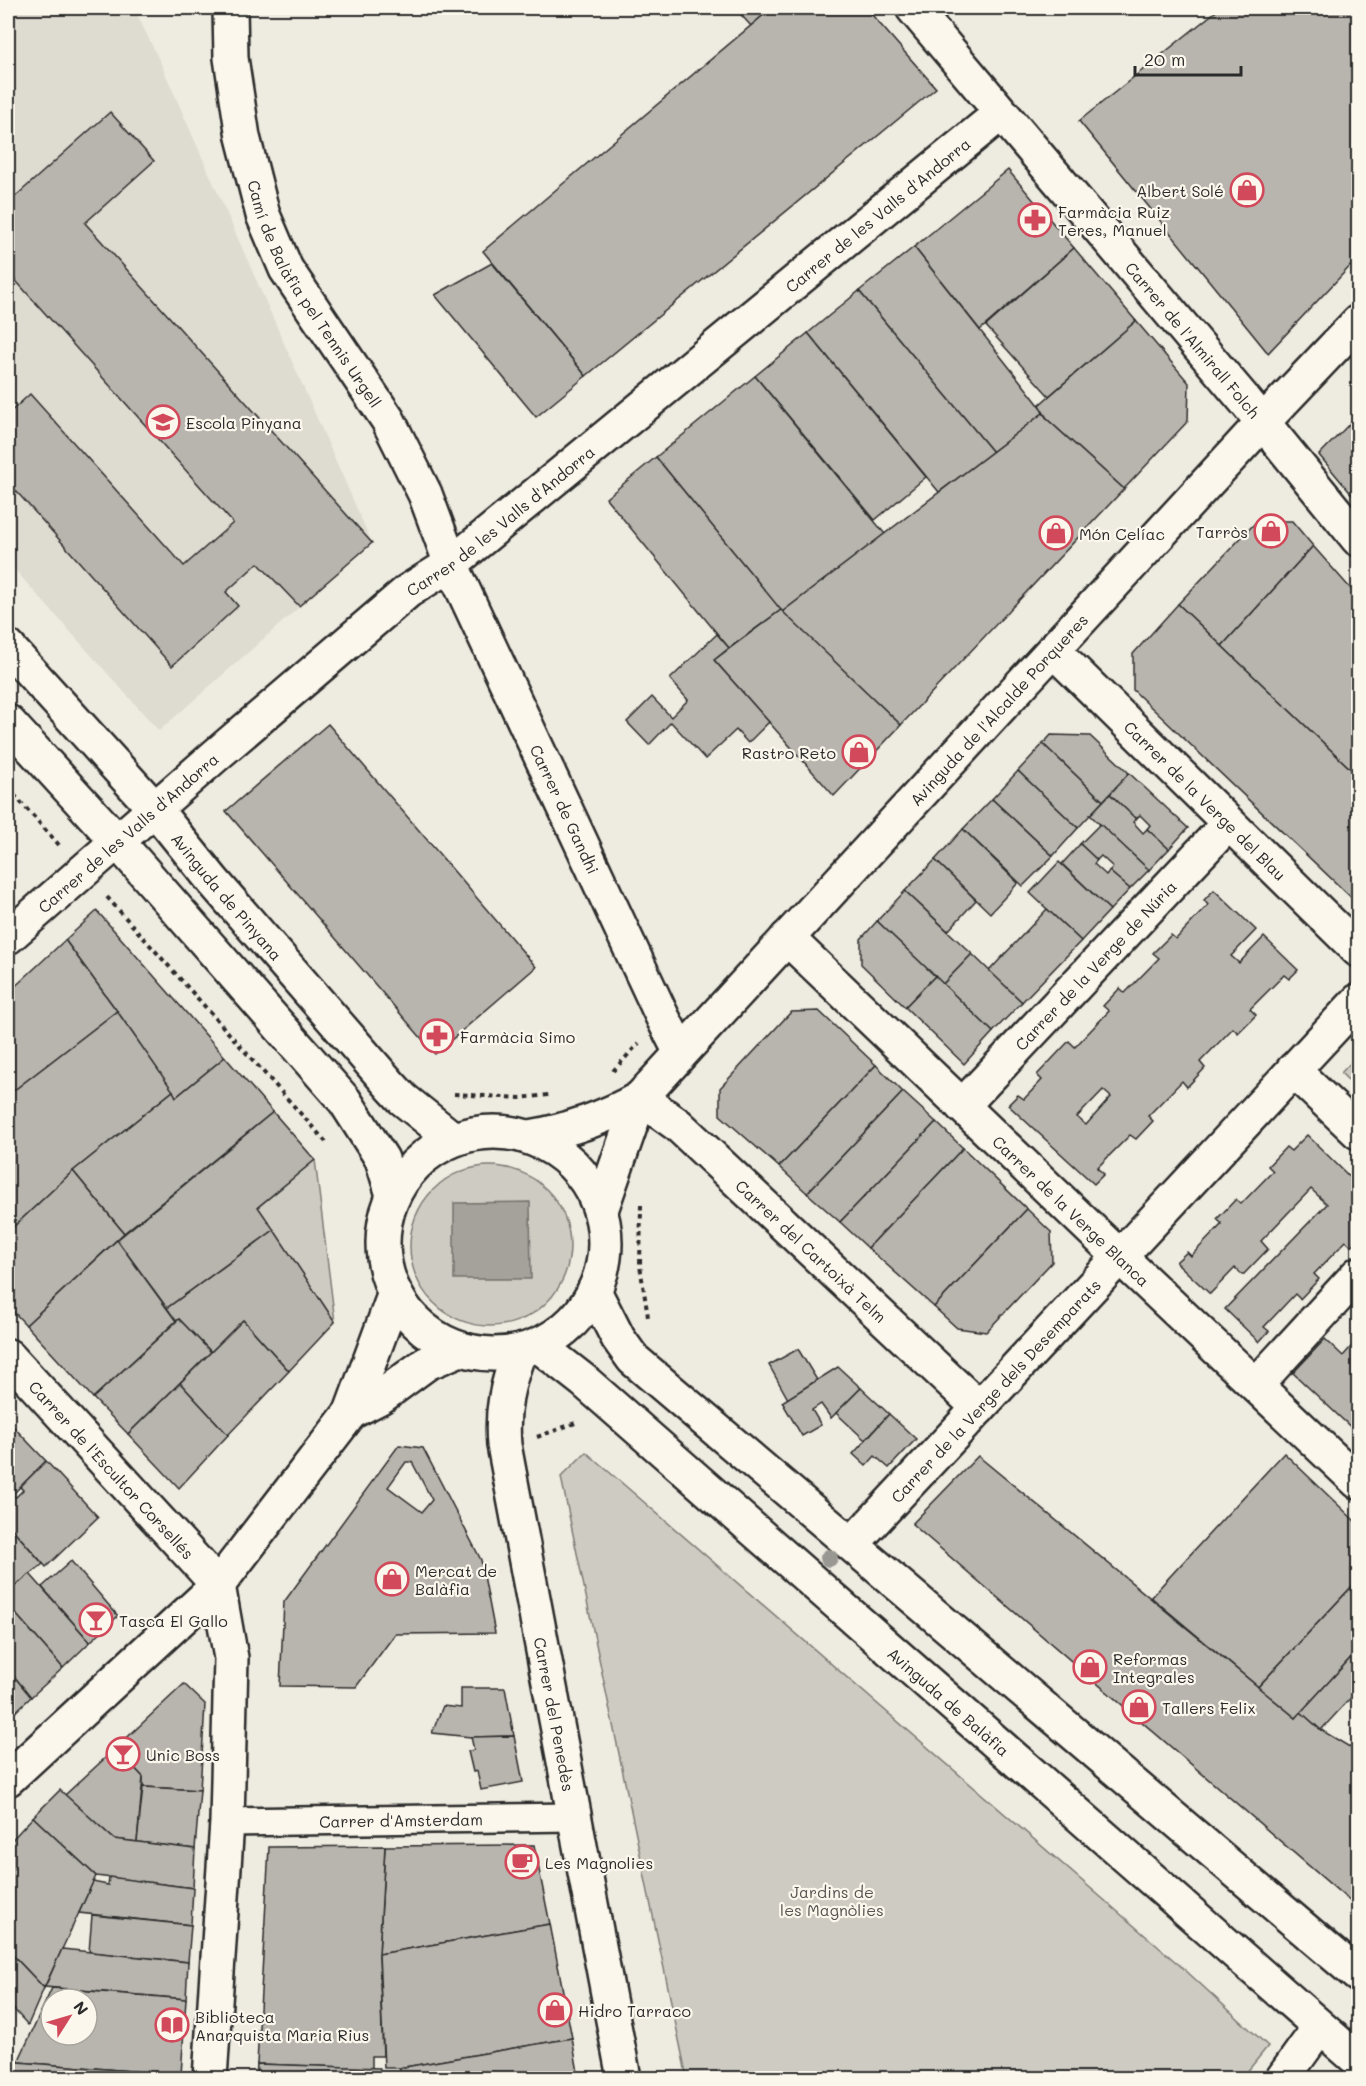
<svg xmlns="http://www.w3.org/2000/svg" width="1366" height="2086" font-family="Mali,sans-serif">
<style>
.built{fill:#dedbd1}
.green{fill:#cecbc2;stroke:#7c7b76;stroke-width:1.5}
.water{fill:#a4a29a;stroke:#74726e;stroke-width:1.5}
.building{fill:#b8b5ae;stroke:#2b2b2b;stroke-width:1.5;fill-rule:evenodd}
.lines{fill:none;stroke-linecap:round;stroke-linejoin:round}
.pedestrian-casing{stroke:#2b2b2b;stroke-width:32}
.minor-casing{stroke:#2b2b2b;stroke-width:38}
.tertiary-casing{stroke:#2b2b2b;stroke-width:38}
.primary-casing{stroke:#2b2b2b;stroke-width:38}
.path{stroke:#2b2b2b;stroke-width:4;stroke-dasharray:4.5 4.5;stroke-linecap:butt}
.pedestrian{stroke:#fbf7ec;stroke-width:27}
.minor{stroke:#fbf7ec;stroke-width:33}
.tertiary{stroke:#fbf7ec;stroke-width:33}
.primary{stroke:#fbf7ec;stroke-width:33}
.tree{fill:#999791}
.labels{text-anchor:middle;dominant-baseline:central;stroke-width:4.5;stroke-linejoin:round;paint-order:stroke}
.poi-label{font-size:16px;fill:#2b2b2b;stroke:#fbf7ec;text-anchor:start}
.street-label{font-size:16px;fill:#2b2b2b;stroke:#fbf7ec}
.park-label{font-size:16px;fill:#545351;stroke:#fbf7ec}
</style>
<rect width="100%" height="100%" fill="#eeebe0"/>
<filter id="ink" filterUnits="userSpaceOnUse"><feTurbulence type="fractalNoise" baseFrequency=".0167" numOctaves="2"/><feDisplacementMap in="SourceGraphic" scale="12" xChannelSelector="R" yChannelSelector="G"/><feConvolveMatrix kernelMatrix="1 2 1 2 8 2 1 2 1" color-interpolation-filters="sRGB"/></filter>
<g filter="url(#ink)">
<path class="built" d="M 12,8 L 134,8 L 161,64 L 372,543 L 159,731 L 8,562 L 8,12 Z"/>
<g class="green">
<path d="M 1358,1055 L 1358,1090 L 1341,1073 Z"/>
<path d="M 315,1160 L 335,1322 L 258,1207 Z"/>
<circle cx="490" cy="1246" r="80"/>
<path d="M 586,1452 L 1184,1969 L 1268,2046 L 1242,2078 L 687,2078 L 561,1477 Z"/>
</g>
<path class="water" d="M 530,1202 L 531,1279 L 454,1279 L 454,1203 Z"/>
<g class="building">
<path d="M 735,8 L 772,8 L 751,26 Z"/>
<path d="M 772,8 L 866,8 L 936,88 L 586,376 L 483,251 Z"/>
<path d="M 1220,8 L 1358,8 L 1358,258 L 1268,353 L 1079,121 Z"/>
<path d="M 110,112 L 154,161 L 85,223 L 372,543 L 299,606 L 258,563 L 226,592 L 238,606 L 172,666 L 8,482 L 8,414 L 30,394 L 184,566 L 233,523 L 8,272 L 8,203 Z"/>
<path d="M 1008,170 L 1074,248 L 980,330 L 914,247 Z"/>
<path d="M 914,247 L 1039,405 L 1043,413 L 993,452 L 859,291 Z"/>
<path d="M 1074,248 L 1136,321 L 1049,396 L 986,326 Z"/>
<path d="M 492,263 L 586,376 L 536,417 L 435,295 Z"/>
<path d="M 859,291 L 993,452 L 939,492 L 808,333 Z"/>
<path d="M 1136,321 L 1189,383 L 1188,421 L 1124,489 L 1048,420 L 1039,405 Z"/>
<path d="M 808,333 L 926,477 L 875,520 L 755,376 Z"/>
<path d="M 755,376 L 885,534 L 782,612 L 656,457 Z"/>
<path d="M 1043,413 L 1048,420 L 1124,489 L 901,725 L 782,612 Z"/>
<path d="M 1358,415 L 1358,502 L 1319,455 Z"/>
<path d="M 656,457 L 781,610 L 729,648 L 606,498 Z"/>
<path d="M 1257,521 L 1292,521 L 1313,546 L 1222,646 L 1178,604 Z"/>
<path d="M 1313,546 L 1358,597 L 1358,776 L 1222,646 Z"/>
<path d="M 1178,604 L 1358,776 L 1358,904 L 1133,690 L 1133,654 Z"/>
<path d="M 781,610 L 901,725 L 834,796 L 714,660 Z"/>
<path d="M 717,634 L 729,648 L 714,660 L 769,722 L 748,743 L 736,730 L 705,759 L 671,722 L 649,745 L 627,722 L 652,697 L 671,717 L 688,700 L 670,679 Z"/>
<path d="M 328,724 L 536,967 L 435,1054 L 226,811 Z"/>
<path d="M 1051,735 L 1090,736 L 1129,773 L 1103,801 L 1043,744 Z"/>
<path d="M 1043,744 L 1103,801 L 1078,828 L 1018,771 Z"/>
<path d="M 1018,771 L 1078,828 L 1053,856 L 992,799 Z"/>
<path d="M 1129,773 L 1188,828 L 1169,849 L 1147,829 L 1150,825 L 1140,815 L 1136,819 L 1110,794 Z"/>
<path d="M 1110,794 L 1136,819 L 1133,822 L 1143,833 L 1147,829 L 1169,849 L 1149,870 L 1090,815 Z"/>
<path d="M 992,799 L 1053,856 L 1023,886 L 963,829 Z"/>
<path d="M 1100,824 L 1149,870 L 1130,889 L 1109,871 L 1113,867 L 1101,856 L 1097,860 L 1080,844 Z"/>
<path d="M 963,829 L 1018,883 L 990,913 L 935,860 Z"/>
<path d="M 1080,844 L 1097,860 L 1094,864 L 1106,875 L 1109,871 L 1130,889 L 1110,910 L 1062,864 Z"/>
<path d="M 935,860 L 976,900 L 948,931 L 905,891 Z"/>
<path d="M 1059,862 L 1110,910 L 1081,941 L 1030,893 Z"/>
<path d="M 1214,890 L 1256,930 L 1231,956 L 1239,963 L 1264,937 L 1298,970 L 1289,979 L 1284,975 L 1250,1009 L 1256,1015 L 1238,1033 L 1233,1028 L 1200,1062 L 1205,1068 L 1187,1087 L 1182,1081 L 1148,1116 L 1153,1121 L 1136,1139 L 1130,1135 L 1097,1168 L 1104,1174 L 1094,1184 L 1008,1105 L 1018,1095 L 1024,1099 L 1042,1080 L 1037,1075 L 1069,1041 L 1075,1047 L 1109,1011 L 1103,1006 L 1120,988 L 1125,993 L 1159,958 L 1153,953 L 1171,935 L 1176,939 L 1208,905 L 1204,900 ZM 1103,1090 L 1111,1097 L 1086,1125 L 1077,1117 Z"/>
<path d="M 905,891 L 972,954 L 943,984 L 877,921 Z"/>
<path d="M 1047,909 L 1081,941 L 1022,1002 L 989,971 Z"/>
<path d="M 97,911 L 225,1057 L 176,1097 L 117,1011 L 65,940 Z"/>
<path d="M 877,921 L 935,976 L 905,1007 L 861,964 L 861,939 Z"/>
<path d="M 65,940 L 117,1011 L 8,1095 L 8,993 Z"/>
<path d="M 972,954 L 1022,1002 L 993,1032 L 943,984 Z"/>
<path d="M 935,976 L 993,1032 L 964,1064 L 905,1007 Z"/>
<path d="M 117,1011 L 173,1091 L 73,1171 L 8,1232 L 8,1095 Z"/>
<path d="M 819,1011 L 876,1065 L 779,1167 L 720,1115 L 720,1088 L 791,1012 Z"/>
<path d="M 225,1057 L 273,1112 L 124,1233 L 73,1171 L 173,1091 L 176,1097 Z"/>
<path d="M 876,1065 L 903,1092 L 807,1193 L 779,1167 Z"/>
<path d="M 903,1092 L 936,1122 L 840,1222 L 807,1193 Z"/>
<path d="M 273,1112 L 315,1160 L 258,1207 L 274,1230 L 167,1308 L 117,1240 Z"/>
<path d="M 936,1122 L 963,1148 L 868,1248 L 840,1222 Z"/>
<path d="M 1307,1135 L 1358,1185 L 1358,1238 L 1351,1246 L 1346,1241 L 1314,1274 L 1319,1279 L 1300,1299 L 1295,1294 L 1264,1327 L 1269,1331 L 1259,1342 L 1225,1309 L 1327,1204 L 1311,1189 L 1261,1241 L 1268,1249 L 1243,1275 L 1235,1268 L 1210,1294 L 1176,1262 L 1187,1252 L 1191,1256 L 1222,1224 L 1217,1219 L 1236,1199 L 1241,1204 L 1273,1171 L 1268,1166 L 1286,1147 L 1291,1151 Z"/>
<path d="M 963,1148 L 1027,1209 L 934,1307 L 868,1248 Z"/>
<path d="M 73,1171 L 124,1233 L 26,1325 L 8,1306 L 8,1232 Z"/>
<path d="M 1027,1209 L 1051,1232 L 1052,1262 L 986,1332 L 957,1328 L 934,1307 Z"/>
<path d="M 274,1230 L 335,1322 L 289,1371 L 243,1320 L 211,1352 L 179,1319 L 176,1321 L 167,1308 Z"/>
<path d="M 117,1240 L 176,1321 L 93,1398 L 26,1325 Z"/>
<path d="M 179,1319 L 211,1352 L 128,1434 L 93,1398 Z"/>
<path d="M 243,1320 L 289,1371 L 228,1435 L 180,1383 Z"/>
<path d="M 1325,1339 L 1343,1356 L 1358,1339 L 1358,1434 L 1293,1373 Z"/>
<path d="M 798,1349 L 817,1380 L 788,1399 L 769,1365 Z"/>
<path d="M 838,1367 L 861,1388 L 831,1418 L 821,1404 L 812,1410 L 821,1425 L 802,1436 L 782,1402 Z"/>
<path d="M 180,1383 L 228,1435 L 179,1488 L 128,1434 Z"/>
<path d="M 861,1388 L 889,1414 L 865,1440 L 836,1413 Z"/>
<path d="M 889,1414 L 916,1439 L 889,1468 L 875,1456 L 866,1466 L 853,1454 Z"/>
<path d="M 8,1421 L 46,1461 L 8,1499 Z"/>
<path d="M 399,1445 L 423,1448 L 481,1560 L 495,1633 L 395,1634 L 356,1687 L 280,1686 L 284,1602 ZM 406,1462 L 412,1462 L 432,1500 L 422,1512 L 388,1487 Z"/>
<path d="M 1284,1453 L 1358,1524 L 1358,1580 L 1258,1687 L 1151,1597 Z"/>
<path d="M 978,1456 L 1296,1718 L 1301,1712 L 1321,1730 L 1358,1752 L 1358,1908 L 912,1524 Z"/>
<path d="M 46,1461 L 98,1517 L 46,1567 L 8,1524 L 8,1499 L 12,1494 L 16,1497 L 23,1490 L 20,1487 Z"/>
<path d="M 8,1524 L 43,1564 L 8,1592 Z"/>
<path d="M 71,1561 L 118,1616 L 90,1642 L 42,1587 Z"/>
<path d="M 30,1574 L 90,1642 L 63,1668 L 8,1605 L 8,1592 Z"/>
<path d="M 1358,1580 L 1358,1650 L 1296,1718 L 1258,1687 Z"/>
<path d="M 8,1605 L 63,1668 L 31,1697 L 8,1669 Z"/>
<path d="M 1358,1650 L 1358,1690 L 1321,1730 L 1301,1712 Z"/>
<path d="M 8,1669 L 31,1697 L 8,1719 Z"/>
<path d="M 184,1684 L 205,1704 L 200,1790 L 143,1787 L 143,1777 L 116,1748 Z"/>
<path d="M 461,1688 L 505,1688 L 514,1736 L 471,1737 L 432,1733 L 443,1706 L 461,1708 Z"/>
<path d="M 514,1736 L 523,1782 L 481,1790 L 477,1771 L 473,1772 L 468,1751 L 474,1750 L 471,1737 Z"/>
<path d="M 116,1748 L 143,1777 L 137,1842 L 114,1839 L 65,1795 Z"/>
<path d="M 143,1787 L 200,1790 L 195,1849 L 137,1842 Z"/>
<path d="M 60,1790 L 114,1839 L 195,1849 L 193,1888 L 96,1876 L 33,1817 Z"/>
<path d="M 33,1817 L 96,1876 L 44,1988 L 8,1950 L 8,1844 Z"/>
<path d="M 534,1845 L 550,1924 L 379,1954 L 385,1846 Z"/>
<path d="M 385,1846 L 379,1954 L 383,2056 L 372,2056 L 372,2068 L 257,2064 L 269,1847 Z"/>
<path d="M 109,1877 L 193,1888 L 191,1925 L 79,1913 L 93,1882 L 108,1885 Z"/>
<path d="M 92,1915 L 191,1925 L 188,1962 L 89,1952 Z"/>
<path d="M 550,1924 L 572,2038 L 399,2068 L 384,2068 L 379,1954 Z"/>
<path d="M 62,1949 L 188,1962 L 186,1999 L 45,1987 Z"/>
<path d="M 8,1950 L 44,1988 L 28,2025 L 8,2003 Z"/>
<path d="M 52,1988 L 186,1999 L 181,2075 L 18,2062 ZM 51,1999 L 87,1999 L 87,2035 L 51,2035 Z"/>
<path d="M 572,2038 L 579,2078 L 402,2078 L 399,2068 Z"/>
<path d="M 10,2062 L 18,2062 L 181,2075 L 181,2078 L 9,2078 Z"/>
<path d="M 257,2064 L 380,2068 L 379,2078 L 256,2078 Z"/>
</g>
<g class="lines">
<g class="pedestrian-casing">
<g id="pedestrian">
<path id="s1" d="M 227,1822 L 574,1817"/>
</g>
</g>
<g class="minor-casing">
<g id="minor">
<path id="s2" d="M 230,8 L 231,58 L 243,137 L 263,215 L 286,269 L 388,420 L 425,494 L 451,564 L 663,1018 L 681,1053"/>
<path id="s3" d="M 913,8 L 1247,403 L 1358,539"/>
<path id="s4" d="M 1053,650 L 1358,950"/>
<path id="s5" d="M 8,937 L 215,756 L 408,591 L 451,564 L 1001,113"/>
<path id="s6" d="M 787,938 L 1120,1257 L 1358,1482"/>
<path d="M 1293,1070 L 1358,1132"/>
<path id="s7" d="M 640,1098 L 678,1125 L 979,1408"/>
<path id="s8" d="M 962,1106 L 1228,824"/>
<path id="s9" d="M 519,1352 C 507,1385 501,1409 504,1445 L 624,2078"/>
<path id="s10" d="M 8,1356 L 218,1585 L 231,1658 L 227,1822 L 210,2078"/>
<path d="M 1256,1385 L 1358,1274"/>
<path id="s11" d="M 852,1544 L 1358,1001"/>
<path d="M 1283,2078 L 1319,2028"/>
</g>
</g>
<g class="tertiary-casing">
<g id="tertiary">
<path id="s12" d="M 8,647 L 154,808 L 213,881 L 391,1086 L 403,1099 L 453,1139"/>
<path d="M 8,722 L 117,841 L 345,1101 L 382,1159 L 393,1195"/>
<path d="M 594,1291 L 618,1338 L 633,1359 L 1358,1975"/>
<path id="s13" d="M 538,1345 L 584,1381 L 1358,2060"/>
</g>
</g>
<g class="primary-casing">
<g id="primary">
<circle cx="494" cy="1243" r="111"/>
<path id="s14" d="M 530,1137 C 570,1130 605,1118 640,1098 L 1262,423 L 1358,322"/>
<path d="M 601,1210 L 640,1098"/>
<path d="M 351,1412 L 382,1396 L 427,1363 L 460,1349"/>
<path d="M 8,1779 L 218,1585 L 351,1412 L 395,1293"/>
</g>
</g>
<g class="path">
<path d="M 8,788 L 59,845"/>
<path d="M 107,897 L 326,1142 L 328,1140"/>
<path d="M 613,1071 L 639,1043"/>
<path d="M 454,1094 L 519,1098 L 549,1095"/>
<path d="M 641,1205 L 640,1266 L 648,1317"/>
<path d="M 537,1437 L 578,1422"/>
</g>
<use href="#pedestrian" class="pedestrian"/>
<use href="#minor" class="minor"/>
<use href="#tertiary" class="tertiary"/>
<use href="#primary" class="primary"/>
</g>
<circle class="tree" cx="829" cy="1558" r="9"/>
</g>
<defs>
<g id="shop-ring" transform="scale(1.725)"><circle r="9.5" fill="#fbf7ec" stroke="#d1495b" stroke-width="1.5"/><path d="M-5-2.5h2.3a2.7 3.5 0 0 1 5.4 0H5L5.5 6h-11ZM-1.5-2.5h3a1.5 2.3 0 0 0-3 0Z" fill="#d1495b"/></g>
<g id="pharmacy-ring" transform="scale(1.725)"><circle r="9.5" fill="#fbf7ec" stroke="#d1495b" stroke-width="1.5"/><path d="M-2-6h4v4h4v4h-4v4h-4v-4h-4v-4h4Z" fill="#d1495b"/></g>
<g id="school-ring" transform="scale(1.725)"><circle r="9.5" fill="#fbf7ec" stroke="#d1495b" stroke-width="1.5"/><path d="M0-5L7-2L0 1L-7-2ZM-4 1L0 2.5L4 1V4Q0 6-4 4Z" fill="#d1495b"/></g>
<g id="bar-ring" transform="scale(1.725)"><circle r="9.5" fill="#fbf7ec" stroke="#d1495b" stroke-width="1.5"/><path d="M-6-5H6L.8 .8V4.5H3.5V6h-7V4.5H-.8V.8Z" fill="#d1495b"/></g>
<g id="cafe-ring" transform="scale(1.725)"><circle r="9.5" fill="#fbf7ec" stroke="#d1495b" stroke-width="1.5"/><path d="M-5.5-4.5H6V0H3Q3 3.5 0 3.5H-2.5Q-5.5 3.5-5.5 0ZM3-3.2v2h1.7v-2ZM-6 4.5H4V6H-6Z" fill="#d1495b"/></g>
<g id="library-ring" transform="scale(1.725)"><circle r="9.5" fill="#fbf7ec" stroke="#d1495b" stroke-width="1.5"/><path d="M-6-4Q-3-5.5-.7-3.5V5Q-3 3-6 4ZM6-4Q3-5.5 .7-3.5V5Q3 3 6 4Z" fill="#d1495b"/></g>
</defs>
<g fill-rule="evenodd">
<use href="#shop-ring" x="1247" y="190"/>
<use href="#pharmacy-ring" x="1035" y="220"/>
<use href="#school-ring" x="163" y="422"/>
<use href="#shop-ring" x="1271" y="531"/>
<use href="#shop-ring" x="1056" y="533"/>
<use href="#shop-ring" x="859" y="752"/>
<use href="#pharmacy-ring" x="437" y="1036"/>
<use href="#shop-ring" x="392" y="1579"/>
<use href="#bar-ring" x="96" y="1620"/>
<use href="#shop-ring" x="1090" y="1667"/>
<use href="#shop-ring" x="1139" y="1707"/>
<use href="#bar-ring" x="123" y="1754"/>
<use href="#cafe-ring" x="522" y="1862"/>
<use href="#shop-ring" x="555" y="2010"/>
<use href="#library-ring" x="172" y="2025"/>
</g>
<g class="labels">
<g class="poi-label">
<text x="1224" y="190" text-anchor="end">Albert Solé</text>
<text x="1058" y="211">Farmàcia Ruiz<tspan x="1058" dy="18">Teres, Manuel</tspan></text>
<text x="186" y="422">Escola Pinyana</text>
<text x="1248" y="531" text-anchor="end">Tarròs</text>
<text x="1079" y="533">Món Celíac</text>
<text x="836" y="752" text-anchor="end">Rastro Reto</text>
<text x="460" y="1036">Farmàcia Simo</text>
<text x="415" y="1570">Mercat de<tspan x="415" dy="18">Balàfia</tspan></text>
<text x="119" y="1620">Tasca El Gallo</text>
<text x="1113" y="1658">Reformas<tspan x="1113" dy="18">Integrales</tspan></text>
<text x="1162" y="1707">Tallers Felix</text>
<text x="146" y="1754">Unic Boss</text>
<text x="545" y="1862">Les Magnolies</text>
<text x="578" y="2010">Hidro Tarraco</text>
<text x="195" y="2016">Biblioteca<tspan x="195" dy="18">Anarquista Maria Rius</tspan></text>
</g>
<g class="street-label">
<text stroke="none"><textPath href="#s5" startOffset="1131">Carrer de les Valls d'Andorra</textPath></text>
<text stroke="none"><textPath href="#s2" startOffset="304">Camí de Balàfia pel Tennis Urgell</textPath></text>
<text stroke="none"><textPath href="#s3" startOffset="434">Carrer de l'Almirall Folch</textPath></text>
<text stroke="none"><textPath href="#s5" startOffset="645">Carrer de les Valls d'Andorra</textPath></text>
<text stroke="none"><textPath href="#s14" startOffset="646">Avinguda de l'Alcalde Porqueres</textPath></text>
<text stroke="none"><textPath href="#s4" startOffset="214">Carrer de la Verge del Blau</textPath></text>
<text stroke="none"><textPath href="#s2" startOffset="879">Carrer de Gandhi</textPath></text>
<text stroke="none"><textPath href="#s5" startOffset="159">Carrer de les Valls d'Andorra</textPath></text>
<text stroke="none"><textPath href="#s12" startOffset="332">Avinguda de Pinyana</textPath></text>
<text stroke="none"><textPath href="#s8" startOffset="194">Carrer de la Verge de Núria</textPath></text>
<text stroke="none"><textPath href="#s6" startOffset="394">Carrer de la Verge Blanca</textPath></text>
<text stroke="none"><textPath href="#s7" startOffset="230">Carrer del Cartoixà Telm</textPath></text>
<text stroke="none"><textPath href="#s11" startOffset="210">Carrer de la Verge dels Desemparats</textPath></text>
<text stroke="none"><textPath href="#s10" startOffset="154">Carrer de l'Escultor Corsellés</textPath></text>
<text stroke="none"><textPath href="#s13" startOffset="544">Avinguda de Balàfia</textPath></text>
<text stroke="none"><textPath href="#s9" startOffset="369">Carrer del Penedès</textPath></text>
<text stroke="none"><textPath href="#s1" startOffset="174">Carrer d'Amsterdam</textPath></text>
</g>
<g class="park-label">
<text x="832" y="1891">Jardins de<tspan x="832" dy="18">les Magnòlies</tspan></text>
</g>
</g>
<rect width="1366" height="2086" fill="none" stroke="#fbf7ec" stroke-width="30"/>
<rect x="15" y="15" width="1336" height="2056" fill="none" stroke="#2b2b2b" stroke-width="2" filter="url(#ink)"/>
<g transform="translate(69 2017) rotate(53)"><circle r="28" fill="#fbf7ec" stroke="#a8a59f" stroke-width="1.5"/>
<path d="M0-4.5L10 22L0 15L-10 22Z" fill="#d1495b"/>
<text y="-9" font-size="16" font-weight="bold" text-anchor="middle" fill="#2b2b2b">N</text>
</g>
<path d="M1135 66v9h106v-9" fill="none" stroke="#2b2b2b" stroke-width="3"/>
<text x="1144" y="66" font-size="18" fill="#2b2b2b" stroke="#fbf7ec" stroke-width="4.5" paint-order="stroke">20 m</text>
</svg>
